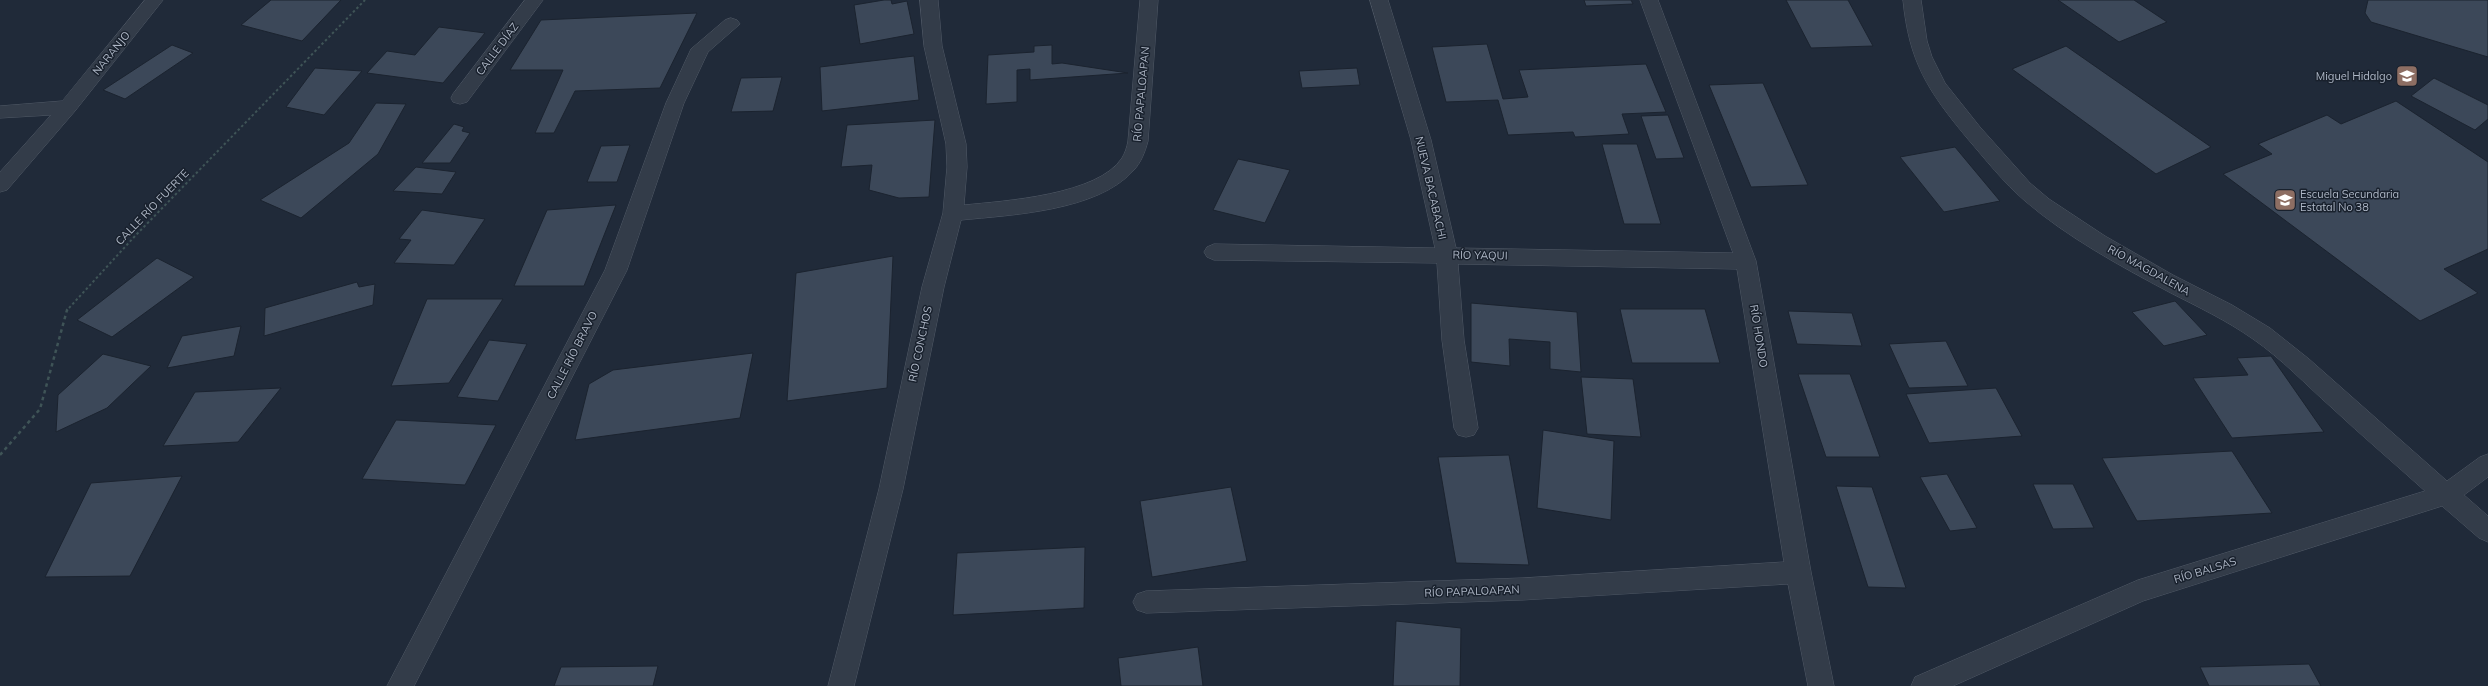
<svg xmlns="http://www.w3.org/2000/svg" width="2488" height="686" font-family="Mulish,sans-serif">
<style>
.building{fill:#3c4859;stroke:#1b232f}
.lines{fill:none;stroke-linecap:round;stroke-linejoin:round}
.minor-casing{stroke:#515a67;stroke-width:1}
.path-far1{stroke:#3f5457;stroke-width:2;stroke-dasharray:2.5 2.5;stroke-linecap:butt}
.path{stroke:#3f5457;stroke-width:2.5;stroke-dasharray:3.5 3.5;stroke-linecap:butt}
.minor{fill:#333c49;fill-rule:evenodd}
.labels{text-anchor:middle;dominant-baseline:central;stroke-width:3;stroke-linejoin:round;paint-order:stroke}
.street-label{font-size:11px;fill:#aeb7c6;stroke:#19212d}
.poi-label{font-size:11px;fill:#aeb7c6;stroke:#19212d;text-anchor:end}
</style>
<rect width="100%" height="100%" fill="#202a39"/>
<g class="building">
<path d="M 271,0 L 341,0 L 302,41 L 241,25 Z"/>
<path d="M 884,0 L 891,0 L 892,4 L 907,1 L 914,34 L 860,44 L 854,5 Z"/>
<path d="M 1584,0 L 1631,0 L 1633,4 L 1586,6 Z"/>
<path d="M 1786,0 L 1848,0 L 1873,46 L 1811,48 Z"/>
<path d="M 2058,0 L 2134,0 L 2167,22 L 2119,42 Z"/>
<path d="M 2368,0 L 2488,0 L 2488,57 L 2371,22 L 2365,13 Z"/>
<path d="M 697,13 L 660,88 L 575,91 L 554,133 L 535,133 L 563,70 L 510,70 L 541,20 Z"/>
<path d="M 439,27 L 485,33 L 443,83 L 367,73 L 387,51 L 415,55 Z"/>
<path d="M 1487,44 L 1503,99 L 1528,97 L 1519,70 L 1646,64 L 1666,112 L 1622,114 L 1629,134 L 1575,137 L 1573,132 L 1508,135 L 1498,100 L 1446,102 L 1432,47 Z"/>
<path d="M 172,45 L 193,53 L 125,99 L 103,90 Z"/>
<path d="M 1052,45 L 1052,64 L 1062,63 L 1128,73 L 1030,80 L 1030,69 L 1017,70 L 1017,102 L 986,104 L 988,55 L 1034,52 L 1034,46 Z"/>
<path d="M 2066,46 L 2211,147 L 2156,174 L 2012,69 Z"/>
<path d="M 914,56 L 919,100 L 822,111 L 820,67 Z"/>
<path d="M 315,68 L 362,71 L 324,115 L 286,107 Z"/>
<path d="M 1357,68 L 1360,85 L 1302,88 L 1299,71 Z"/>
<path d="M 782,77 L 773,111 L 731,112 L 741,78 Z"/>
<path d="M 2434,78 L 2488,105 L 2488,119 L 2475,130 L 2411,96 Z"/>
<path d="M 1763,83 L 1808,185 L 1751,187 L 1709,85 Z"/>
<path d="M 2396,101 L 2488,162 L 2488,249 L 2444,269 L 2478,293 L 2420,321 L 2223,174 L 2272,154 L 2258,144 L 2327,115 L 2341,124 Z"/>
<path d="M 376,103 L 406,104 L 378,154 L 301,218 L 260,200 L 349,143 Z"/>
<path d="M 1668,115 L 1684,158 L 1656,159 L 1641,116 Z"/>
<path d="M 935,120 L 929,197 L 899,198 L 869,190 L 872,165 L 841,167 L 847,125 Z"/>
<path d="M 454,124 L 464,127 L 462,131 L 470,133 L 450,163 L 422,163 Z"/>
<path d="M 1602,144 L 1637,144 L 1661,224 L 1624,224 Z"/>
<path d="M 630,145 L 617,182 L 587,182 L 601,146 Z"/>
<path d="M 1955,147 L 2000,201 L 1944,212 L 1900,157 Z"/>
<path d="M 1238,159 L 1290,170 L 1265,223 L 1213,210 Z"/>
<path d="M 416,167 L 456,172 L 442,194 L 393,191 Z"/>
<path d="M 616,205 L 584,286 L 514,286 L 547,210 Z"/>
<path d="M 422,210 L 485,219 L 454,265 L 394,263 L 411,240 L 399,239 Z"/>
<path d="M 893,256 L 887,388 L 787,401 L 796,273 Z"/>
<path d="M 157,258 L 194,277 L 112,337 L 77,320 Z"/>
<path d="M 357,282 L 359,287 L 375,284 L 373,305 L 264,336 L 265,308 Z"/>
<path d="M 427,299 L 503,299 L 449,383 L 391,386 Z"/>
<path d="M 2175,301 L 2207,335 L 2164,346 L 2132,312 Z"/>
<path d="M 1471,303 L 1577,312 L 1581,372 L 1550,369 L 1550,342 L 1509,339 L 1510,366 L 1471,362 Z"/>
<path d="M 1620,309 L 1705,309 L 1720,363 L 1632,363 Z"/>
<path d="M 1788,311 L 1852,313 L 1862,346 L 1797,344 Z"/>
<path d="M 241,326 L 234,356 L 167,368 L 182,336 Z"/>
<path d="M 489,340 L 527,344 L 498,401 L 457,397 Z"/>
<path d="M 1946,341 L 1968,386 L 1909,388 L 1889,344 Z"/>
<path d="M 753,353 L 740,418 L 575,440 L 589,384 L 613,370 Z"/>
<path d="M 103,354 L 151,366 L 107,408 L 56,432 L 58,395 Z"/>
<path d="M 2271,356 L 2324,432 L 2232,438 L 2193,378 L 2248,375 L 2237,358 Z"/>
<path d="M 1798,374 L 1850,374 L 1880,457 L 1826,457 Z"/>
<path d="M 1581,377 L 1633,379 L 1641,437 L 1587,434 Z"/>
<path d="M 281,388 L 238,442 L 163,446 L 195,392 Z"/>
<path d="M 1996,388 L 2022,436 L 1929,443 L 1906,394 Z"/>
<path d="M 396,420 L 496,425 L 465,485 L 362,479 Z"/>
<path d="M 1543,430 L 1614,441 L 1611,520 L 1537,508 Z"/>
<path d="M 2232,451 L 2272,513 L 2137,521 L 2102,458 Z"/>
<path d="M 1509,455 L 1529,565 L 1456,563 L 1438,457 Z"/>
<path d="M 1947,474 L 1977,528 L 1950,531 L 1920,477 Z"/>
<path d="M 182,476 L 130,576 L 45,577 L 91,483 Z"/>
<path d="M 2033,484 L 2073,484 L 2094,528 L 2053,529 Z"/>
<path d="M 1836,486 L 1872,487 L 1906,588 L 1868,587 Z"/>
<path d="M 1231,487 L 1247,561 L 1152,577 L 1140,501 Z"/>
<path d="M 1085,547 L 1084,608 L 953,615 L 957,553 Z"/>
<path d="M 1396,621 L 1461,628 L 1460,686 L 1393,686 Z"/>
<path d="M 1198,647 L 1203,686 L 1121,686 L 1118,658 Z"/>
<path d="M 2309,664 L 2321,686 L 2209,686 L 2200,667 Z"/>
<path d="M 658,666 L 653,686 L 554,686 L 561,667 Z"/>
</g>
<g class="lines">
<g class="minor-casing">
<g id="minor">
<path d="M 145,0 L 163,0 L 75,111 L 7,190 L 0,192 L 0,172 L 51,115 L 0,118 L 0,106 L 62,101 Z"/>
<path d="M 525,0 L 543,0 L 467,102 L 460,104 L 453,102 L 451,98 L 453,94 Z"/>
<path d="M 920,0 L 938,0 L 942,46 L 966,144 L 967,167 L 964,205 C 1005,201 1098,195 1122,158 C 1125,153 1127,147 1128,141 L 1140,0 L 1158,0 L 1148,141 C 1145,152 1141,163 1133,171 C 1097,211 1012,215 961,220 L 944,287 L 903,489 L 854,686 L 828,686 L 879,489 L 922,287 L 943,213 L 947,167 L 946,144 L 924,46 Z"/>
<path d="M 1370,0 L 1388,0 L 1431,140 L 1456,248 L 1733,253 L 1640,0 L 1658,0 L 1756,261 L 1811,572 L 1834,686 L 1808,686 L 1788,584 L 1522,600 L 1146,613 L 1137,610 L 1133,602 L 1137,594 L 1146,591 L 1522,578 L 1784,562 L 1737,269 L 1458,264 L 1464,340 L 1478,428 L 1474,435 L 1466,437 L 1458,435 L 1454,428 L 1442,340 L 1437,263 L 1214,260 L 1207,257 L 1204,252 L 1207,247 L 1214,244 L 1435,248 L 1411,140 Z"/>
<path d="M 1903,0 L 1921,0 L 1927,41 L 1932,57 L 1945,83 L 1980,127 L 2030,183 L 2049,199 L 2105,236 L 2173,275 L 2232,305 L 2270,328 L 2309,359 L 2447,481 L 2480,457 L 2488,454 L 2488,477 L 2464,495 L 2488,516 L 2488,542 L 2479,538 L 2442,506 L 2143,601 L 1953,686 L 1911,686 L 1915,677 L 2138,580 L 2425,491 C 2394,463 2362,436 2331,407 C 2305,384 2282,359 2253,339 C 2226,320 2198,307 2169,292 C 2120,266 2067,237 2025,201 C 2003,182 1986,160 1967,138 C 1928,91 1909,62 1903,0 Z"/>
<path d="M 731,18 L 737,20 L 740,24 L 708,52 L 684,103 L 627,270 L 414,686 L 387,686 L 605,270 L 666,103 L 691,49 L 725,20 Z"/>
</g>
</g>
<path class="path-far1" d="M 69,308 L 136,235 L 365,0"/>
<path class="path" d="M 0,455 L 40,409 L 67,310 L 70,307"/>
<use href="#minor" class="minor"/>
</g>
<defs>
<g id="school-square" transform="scale(1.15)"><rect x="-9" y="-9" width="18" height="18" rx="4" fill="#8d6e63" stroke="#19212d"/><path d="M0-5L7-2L0 1L-7-2ZM-4 1L0 2.5L4 1V4Q0 6-4 4Z" fill="#fff"/></g>
</defs>
<g fill-rule="evenodd">
<use href="#school-square" x="2407" y="76"/>
<use href="#school-square" x="2285" y="200"/>
</g>
<g class="labels">
<g class="street-label">
<text transform="translate(497 49) rotate(-53)">CALLE DÍAZ</text>
<text transform="translate(111 53) rotate(-51)">NARANJO</text>
<text transform="translate(1141 94) rotate(-85)">RÍO PAPALOAPAN</text>
<text transform="translate(1431 188) rotate(77)">NUEVA BACABACHI</text>
<text transform="translate(152 207) rotate(-46)">CALLE RÍO FUERTE</text>
<text transform="translate(1480 255) rotate(1)">RÍO YAQUI</text>
<text transform="translate(2149 270) rotate(29)">RÍO MAGDALENA</text>
<text transform="translate(1759 336) rotate(81)">RÍO HONDO</text>
<text transform="translate(920 344) rotate(-78)">RÍO CONCHOS</text>
<text transform="translate(572 355) rotate(-63)">CALLE RÍO BRAVO</text>
<text transform="translate(2205 570) rotate(-17)">RÍO BALSAS</text>
<text transform="translate(1472 591) rotate(-2)">RÍO PAPALOAPAN</text>
</g>
<g class="poi-label">
<text x="2392" y="76">Miguel Hidalgo</text>
<text x="2300" y="194" text-anchor="start">Escuela Secundaria<tspan x="2300" dy="13">Estatal No 38</tspan></text>
</g>
</g>
</svg>
